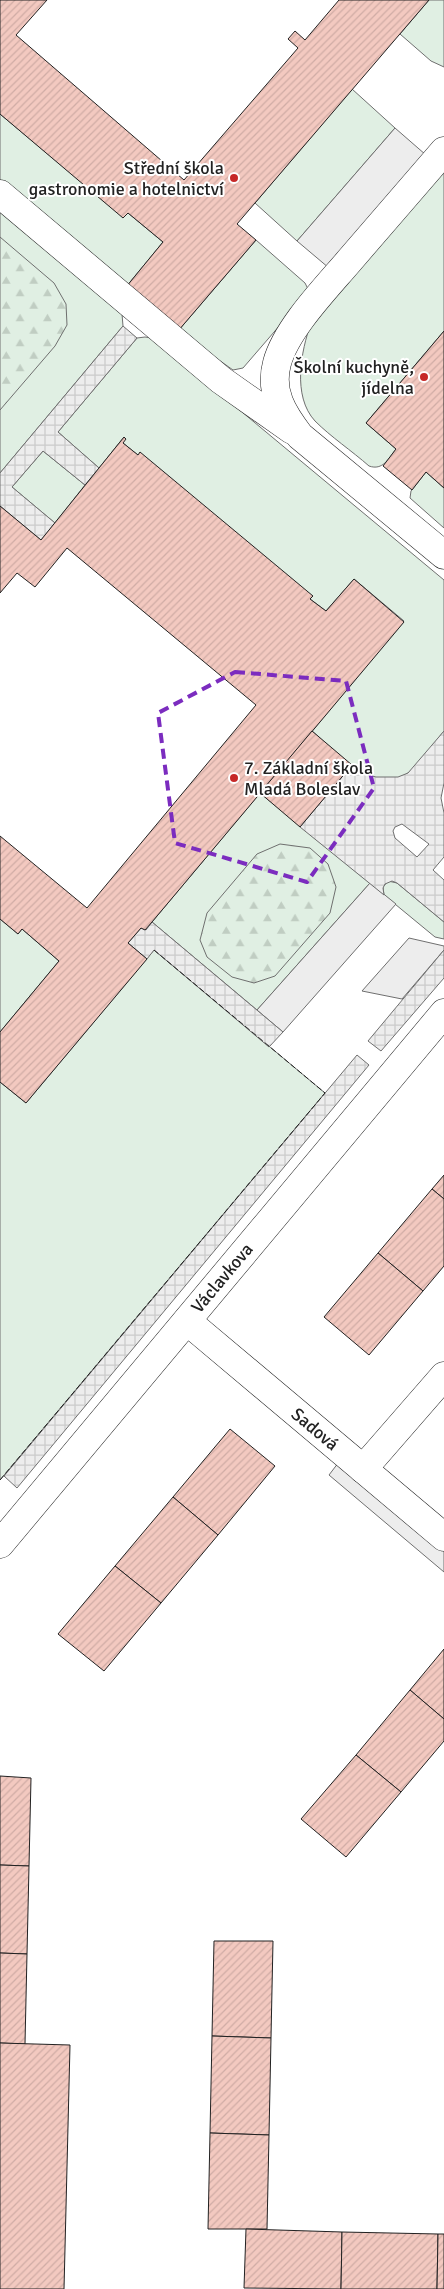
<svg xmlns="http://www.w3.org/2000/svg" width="444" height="2289" font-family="Signika,sans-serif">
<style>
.grass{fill:#e0efe3;stroke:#6f6f6f}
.forest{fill:url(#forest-firs);stroke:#6f6f6f}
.parking{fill:#ededed;stroke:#6f6f6f}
.plaza{fill:url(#plaza-grid);stroke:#6f6f6f;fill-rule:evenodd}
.building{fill:url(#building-hatch);stroke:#222}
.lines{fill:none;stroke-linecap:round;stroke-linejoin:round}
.minor-casing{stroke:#222;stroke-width:29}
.minor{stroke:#fff;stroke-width:28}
.fence{stroke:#222;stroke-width:1;stroke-dasharray:6 2.5;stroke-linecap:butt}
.marked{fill:none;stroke:#7b2cbf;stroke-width:4;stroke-dasharray:10 6;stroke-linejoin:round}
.poi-dot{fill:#c62828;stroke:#fff;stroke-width:2}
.labels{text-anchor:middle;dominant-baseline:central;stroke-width:4;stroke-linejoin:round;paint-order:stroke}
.poi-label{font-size:18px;fill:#222;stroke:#fff;text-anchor:end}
.street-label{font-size:18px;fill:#222;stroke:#fff}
</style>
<defs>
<pattern id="forest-firs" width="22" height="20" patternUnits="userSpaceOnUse" patternTransform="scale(1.25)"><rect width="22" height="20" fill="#e0efe3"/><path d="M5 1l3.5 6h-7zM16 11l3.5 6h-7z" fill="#c0cdc2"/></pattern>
<pattern id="plaza-grid" width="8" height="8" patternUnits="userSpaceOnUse" patternTransform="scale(1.25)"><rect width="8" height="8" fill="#ededed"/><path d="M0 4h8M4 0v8" fill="none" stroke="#cbcbcb"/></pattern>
<pattern id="building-hatch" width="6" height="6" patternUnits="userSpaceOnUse" patternTransform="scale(1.25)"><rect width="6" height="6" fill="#f3c9c0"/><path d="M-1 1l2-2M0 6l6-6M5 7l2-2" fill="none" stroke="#d0aca5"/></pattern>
</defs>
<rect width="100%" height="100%" fill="#fff"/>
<g class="grass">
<path d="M 429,0 L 444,0 L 444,67 L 431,61 L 400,34 Z"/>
<path d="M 352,89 L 395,128 L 297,241 L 255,203 Z"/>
<path d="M 0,114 L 123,217 L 128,213 L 163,242 L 126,287 L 0,181 Z"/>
<path d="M 444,167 L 444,331 L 366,423 L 396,449 C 389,458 383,471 369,466 C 352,451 331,437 315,421 C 292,396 301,351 311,323 Z"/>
<path d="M 0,207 L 122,314 L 123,326 L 0,473 Z"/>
<path d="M 256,240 L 305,283 L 308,289 L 306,295 L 243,368 L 233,370 L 178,331 Z"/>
<path d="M 145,337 L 153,338 L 444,580 L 444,731 C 434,743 420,764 408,773 C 376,797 334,750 312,731 L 404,621 L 354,579 L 326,611 L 310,599 L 312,596 L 123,443 L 124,437 L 99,468 L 58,432 L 137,338 Z"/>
<path d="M 43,451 L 85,485 L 55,523 L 12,487 Z"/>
<path d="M 426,472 L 444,488 L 444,528 L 410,498 L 411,491 Z"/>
<path d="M 260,793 L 370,883 L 257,1010 L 152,922 Z"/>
<path d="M 388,881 L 397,883 L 444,922 L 444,939 L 435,937 L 384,895 L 383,887 Z"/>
<path d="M 0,919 L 18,934 L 22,929 L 59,961 L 0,1032 Z"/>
<path d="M 154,950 L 325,1093 L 0,1480 L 0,1082 L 26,1103 Z"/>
</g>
<g class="forest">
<path d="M 0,237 L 54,283 L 66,304 L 67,325 L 55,346 L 0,410 Z"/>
<path d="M 280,844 L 310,848 L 328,864 L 336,887 L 330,913 L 275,976 L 254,983 L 232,977 L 207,957 L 200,940 L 207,913 L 257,854 Z"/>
</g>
<g class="parking">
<path d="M 395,128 L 426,155 L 329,268 L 297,241 Z"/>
<path d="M 370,883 L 396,904 L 283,1032 L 257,1010 Z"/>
<path d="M 409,938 L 444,946 L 444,950 L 402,999 L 362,991 Z"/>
<path d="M 345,1454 L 444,1534 L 444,1572 L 329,1475 Z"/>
</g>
<g class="plaza">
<path d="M 123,326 L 137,338 L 58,432 L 99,468 L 85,485 L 43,451 L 12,487 L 55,523 L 41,540 L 0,506 L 0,473 Z"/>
<path d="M 444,731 L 444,783 L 441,798 L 444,813 L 444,857 L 433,870 L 444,880 L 444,922 L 397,883 L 392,881 L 385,884 L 383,888 L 384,895 L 300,827 L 352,765 L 365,774 L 376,777 L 398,777 L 408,773 ZM 402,824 L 429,844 L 417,857 L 395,838 L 393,831 L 395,827 Z"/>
<path d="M 152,922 L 283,1032 L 269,1047 L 154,950 L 147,959 L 128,943 L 141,928 L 146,930 Z"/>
<path d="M 444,950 L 444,978 L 381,1051 L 368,1041 Z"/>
<path d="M 357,1055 L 369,1065 L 17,1488 L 4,1476 Z"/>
</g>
<g class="building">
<path d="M 0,0 L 47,0 L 16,35 L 184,180 L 298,48 L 288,39 L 295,31 L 305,40 L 339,0 L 429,0 L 237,224 L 256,240 L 178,331 L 126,287 L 163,242 L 128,213 L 123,218 L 0,114 Z"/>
<path d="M 444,331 L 444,488 L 426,472 L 412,490 L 383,466 L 396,449 L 366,423 Z"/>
<path d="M 124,437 L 126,439 L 123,443 L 138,455 L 140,452 L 313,596 L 310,599 L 326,611 L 354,579 L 404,622 L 152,922 L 145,930 L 141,928 L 128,943 L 147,959 L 26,1103 L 0,1082 L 0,1032 L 59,961 L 22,929 L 18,934 L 0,919 L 0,836 L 87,908 L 256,705 L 67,548 L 35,587 L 17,573 L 0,593 L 0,506 L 41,540 Z"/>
<path d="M 312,731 L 352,765 L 300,827 L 260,793 Z"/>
<path d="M 444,1175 L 444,1199 L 432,1189 Z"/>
<path d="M 432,1189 L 444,1199 L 444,1266 L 423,1291 L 378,1253 Z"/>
<path d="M 378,1253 L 423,1291 L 369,1355 L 324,1317 Z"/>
<path d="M 230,1429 L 275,1466 L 218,1535 L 173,1497 Z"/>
<path d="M 173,1497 L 218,1535 L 161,1603 L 115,1566 Z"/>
<path d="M 115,1566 L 161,1603 L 104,1671 L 58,1634 Z"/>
<path d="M 444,1649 L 444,1719 L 410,1690 Z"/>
<path d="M 410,1690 L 444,1719 L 444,1741 L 401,1792 L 356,1755 Z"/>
<path d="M 356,1755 L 401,1792 L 346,1857 L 301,1819 Z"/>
<path d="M 0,1776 L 31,1778 L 29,1866 L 0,1865 Z"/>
<path d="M 0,1865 L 29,1866 L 27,1954 L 0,1953 Z"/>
<path d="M 214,1941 L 273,1941 L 271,2038 L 212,2036 Z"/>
<path d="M 0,1953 L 27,1954 L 25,2044 L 0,2043 Z"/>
<path d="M 212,2036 L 271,2038 L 269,2135 L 210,2133 Z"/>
<path d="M 0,2043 L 70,2045 L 64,2289 L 0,2289 Z"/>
<path d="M 210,2133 L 269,2135 L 267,2229 L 208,2229 Z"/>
<path d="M 246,2229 L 342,2232 L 341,2289 L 244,2288 Z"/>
<path d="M 342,2232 L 438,2234 L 437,2289 L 341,2289 Z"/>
<path d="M 438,2234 L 444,2234 L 444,2289 L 437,2289 Z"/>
</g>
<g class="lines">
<g class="minor-casing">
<g id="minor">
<path d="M 444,151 C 412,188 381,224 349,261 C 326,288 286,329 277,363 C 269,392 283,414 300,436 L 444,555"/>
<path d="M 0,194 L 221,380 L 292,430"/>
<path d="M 187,1321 L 444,1537"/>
<path d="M 363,1469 L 444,1376"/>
<path d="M 0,1544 L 444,1013"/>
</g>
</g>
<use href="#minor" class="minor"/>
<path class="fence" d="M 0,1480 L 325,1093 L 154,950"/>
</g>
<path class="marked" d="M 235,672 L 346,681 L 374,788 L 307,882 L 175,843 L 158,713 Z"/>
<g class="poi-dot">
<circle cx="234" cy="178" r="5"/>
<circle cx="424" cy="377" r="5"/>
<circle cx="234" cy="778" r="5"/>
</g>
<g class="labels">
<g class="poi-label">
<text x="224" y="168">Střední škola<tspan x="224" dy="21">gastronomie a hotelnictví</tspan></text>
<text x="414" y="367">Školní kuchyně,<tspan x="414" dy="21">jídelna</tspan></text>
<text x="244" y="768" text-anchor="start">7. Základní škola<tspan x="244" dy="21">Mladá Boleslav</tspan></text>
</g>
<g class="street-label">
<text transform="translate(222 1278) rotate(-50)">Václavkova</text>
<text transform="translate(315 1429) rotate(40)">Sadová</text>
</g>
</g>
</svg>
